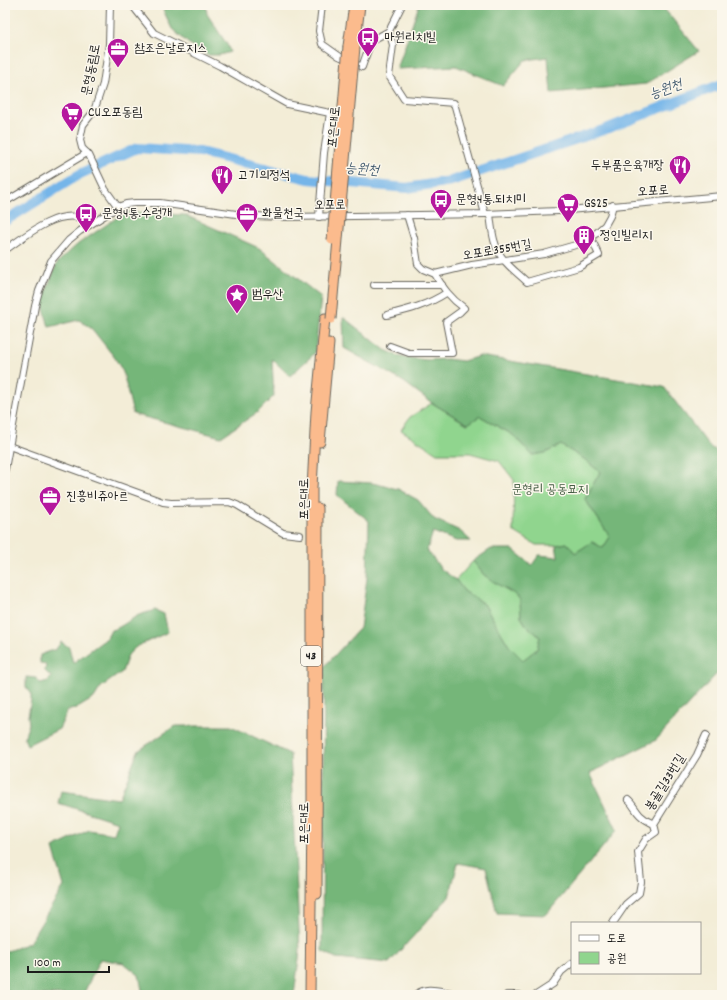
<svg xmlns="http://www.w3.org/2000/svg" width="727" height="1000" font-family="Dekko,'Poor Story',sans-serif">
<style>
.green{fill:#90d58e;stroke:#567855}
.forest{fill:#74b679;stroke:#48694a}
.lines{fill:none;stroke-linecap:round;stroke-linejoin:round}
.river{stroke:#75b5e9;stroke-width:10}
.minor-casing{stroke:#67655d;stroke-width:8}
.highway-casing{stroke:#67655d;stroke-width:11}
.minor{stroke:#fff;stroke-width:6}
.highway{stroke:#fbbb8d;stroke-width:9}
.highway-bridge-casing{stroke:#67655d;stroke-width:11;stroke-linecap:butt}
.highway-bridge{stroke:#fbbb8d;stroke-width:9}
.labels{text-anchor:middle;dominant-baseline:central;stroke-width:3;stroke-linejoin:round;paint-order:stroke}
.shield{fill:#fbf7ec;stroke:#5f5e5a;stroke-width:1}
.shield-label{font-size:12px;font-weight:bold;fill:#1c1c1c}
.poi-label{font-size:13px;fill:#1c1c1c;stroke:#fbf7ec;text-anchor:start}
.street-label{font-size:13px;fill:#1c1c1c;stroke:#fbf7ec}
.park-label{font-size:13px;fill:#455d44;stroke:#fbf7ec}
.water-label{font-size:14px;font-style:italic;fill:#40596e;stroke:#fbf7ec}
</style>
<rect width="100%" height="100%" fill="#fbf7ec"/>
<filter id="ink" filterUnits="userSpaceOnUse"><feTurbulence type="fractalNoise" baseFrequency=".025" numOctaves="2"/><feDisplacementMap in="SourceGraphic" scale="8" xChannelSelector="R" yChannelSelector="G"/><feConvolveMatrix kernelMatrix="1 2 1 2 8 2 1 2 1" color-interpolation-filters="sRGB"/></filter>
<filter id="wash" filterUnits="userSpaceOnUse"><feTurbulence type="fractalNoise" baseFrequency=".012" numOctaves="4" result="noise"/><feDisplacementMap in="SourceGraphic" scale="16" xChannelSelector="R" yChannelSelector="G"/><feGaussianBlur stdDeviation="0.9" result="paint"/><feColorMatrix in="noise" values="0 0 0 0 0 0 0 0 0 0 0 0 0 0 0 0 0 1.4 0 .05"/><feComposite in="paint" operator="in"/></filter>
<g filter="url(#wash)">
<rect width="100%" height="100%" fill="#f3edd7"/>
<g class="green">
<path d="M 432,403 L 467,424 L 480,416 L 513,435 L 532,455 L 545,453 L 561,445 L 584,459 L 600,472 L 585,499 L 610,537 L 603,548 L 592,542 L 575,553 L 567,543 L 556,545 L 536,545 L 513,531 L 514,480 L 499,461 L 470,453 L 437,453 L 401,430 L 410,417 Z"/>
<path d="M 473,561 L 484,575 L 497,584 L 516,594 L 520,600 L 521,617 L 526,625 L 540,637 L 537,649 L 523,660 L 509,646 L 484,604 L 464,591 L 456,580 Z"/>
</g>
<g class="forest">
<path d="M 161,5 L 206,5 L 207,14 L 228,46 L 230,52 L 220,55 L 207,55 L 188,43 L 172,29 Z"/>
<path d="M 419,5 L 661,5 L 699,51 L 646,84 L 551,93 L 548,57 L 525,60 L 503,86 L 456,66 L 397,69 Z"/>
<path d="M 125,212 L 185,215 L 259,248 L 321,297 L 315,353 L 290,376 L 272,359 L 274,396 L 258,412 L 221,437 L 133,414 L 123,372 L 115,358 L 92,329 L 79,320 L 49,327 L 42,302 L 57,263 L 78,244 Z"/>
<path d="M 343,317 L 385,350 L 401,357 L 427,360 L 447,359 L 463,361 L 480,356 L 664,387 L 710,447 L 722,454 L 722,668 L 656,740 L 590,773 L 617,830 L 546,915 L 497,913 L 486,868 L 458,863 L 449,897 L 389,963 L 336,958 L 322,951 L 324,667 L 360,628 L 367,578 L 369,521 L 337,495 L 338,481 L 372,483 L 398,489 L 418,500 L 434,519 L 460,531 L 471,541 L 456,541 L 433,532 L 427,550 L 441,569 L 456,580 L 464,591 L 484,604 L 509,646 L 523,660 L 537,649 L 540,637 L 526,625 L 521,617 L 520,600 L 516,595 L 497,584 L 484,575 L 473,561 L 491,549 L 512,549 L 532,565 L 539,555 L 558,557 L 556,545 L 567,543 L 575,553 L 592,542 L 603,548 L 610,537 L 585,499 L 600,472 L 584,459 L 561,445 L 545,453 L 532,455 L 513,435 L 480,416 L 468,424 L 432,403 L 404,382 L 344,348 Z"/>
<path d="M 155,610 L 164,614 L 168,632 L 136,647 L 128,655 L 122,672 L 101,687 L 94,698 L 76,709 L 68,710 L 59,729 L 27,745 L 24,738 L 29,724 L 28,716 L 31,700 L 31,693 L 26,687 L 26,677 L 36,678 L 40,683 L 48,681 L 51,677 L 45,671 L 46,664 L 40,663 L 40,655 L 56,649 L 61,642 L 69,647 L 73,663 L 107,638 L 111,630 C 121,628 130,619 139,615 C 144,613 150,612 155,610 Z"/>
<path d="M 175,726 L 231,726 L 290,754 L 300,951 L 294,995 L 143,995 L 139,975 L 124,963 L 100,959 L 83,995 L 5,995 L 5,952 L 29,943 L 64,886 L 53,848 L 89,830 L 114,834 L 118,822 L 58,803 L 61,791 L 119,799 L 138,751 Z"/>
</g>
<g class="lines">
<path class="river" d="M 5,221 L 80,174 L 137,148 L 200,152 L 308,179 L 407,188 L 451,181 L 538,152 L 606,129 L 722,84"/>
</g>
</g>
<g filter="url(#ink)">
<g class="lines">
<g class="minor-casing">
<g id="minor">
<path d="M 110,5 L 109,44 L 103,84 L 94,111 L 83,125 L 80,140 L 82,148 L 89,155 L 105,189 L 118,207"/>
<path d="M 132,5 L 154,33 L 220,66 L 287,104 L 330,113 L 324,153 L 319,217"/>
<path d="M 322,5 L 319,31 L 322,44 L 339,56 L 362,67 L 371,41 L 389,31 L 401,7 L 401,5"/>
<path d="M 389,31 L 393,45 L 389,76 L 404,99 L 454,103 L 485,214"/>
<path d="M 5,202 L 87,153"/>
<path d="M 490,214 C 492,230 493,247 504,260 C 510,268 520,275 527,282 L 579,267 L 599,255 L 591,238"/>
<path d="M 407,215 L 414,238 L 418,264 L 423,269 L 435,274 L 472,265 L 544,254 L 579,244 L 591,238 L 605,225 L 610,216 L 613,205"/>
<path d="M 5,250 C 24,237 56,210 80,218 C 84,219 88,222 91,223"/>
<path d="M 374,285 L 442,285"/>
<path d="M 387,315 C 408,310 428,305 446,293"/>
<path d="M 390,346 L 409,353 L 452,353 L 446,322 L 460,312 L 464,308 C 450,298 443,288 435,274"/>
<path d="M 9,446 L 163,502 L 171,503 L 229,502 L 237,505 L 283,533 L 300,535"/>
<path d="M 5,469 L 35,306 L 39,291 L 51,261 L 69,240 L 80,231 L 118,207 L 126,204 L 135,203 L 160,203 L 250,216 L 288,217 L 485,214 L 558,211 L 722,196"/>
<path d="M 628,800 C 633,804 635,810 640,815 C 644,819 649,822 654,824"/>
<path d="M 613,923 L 626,904 L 639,893 L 641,882 L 638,852 L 646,839 L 656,832 L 654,824 L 697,755 L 706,735"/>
<path d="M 415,995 C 427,986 438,991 452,993 L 453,995"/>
<path d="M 507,995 L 519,995"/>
<path d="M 536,995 L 553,984 L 561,972 L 572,963"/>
</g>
</g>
<g class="highway-casing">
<g id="highway">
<path d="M 348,46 L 354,5"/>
<path d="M 355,47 L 360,5"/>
<path d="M 320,442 L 329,343"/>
<path d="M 317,894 L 318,508"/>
<path d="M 310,995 L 312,811 L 312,488 L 316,412 L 325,318"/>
</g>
</g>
<use href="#minor" class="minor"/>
<use href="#highway" class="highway"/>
<g class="highway-bridge-casing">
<g id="highway-bridge">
<path d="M 332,240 L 348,46"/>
<path d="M 331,319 L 355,47"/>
</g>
</g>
<use href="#highway-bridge" class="highway-bridge"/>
</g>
</g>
<defs>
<g id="bus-pin" transform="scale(1.15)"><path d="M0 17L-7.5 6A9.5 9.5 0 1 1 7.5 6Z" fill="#b5179e" stroke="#fbf7ec"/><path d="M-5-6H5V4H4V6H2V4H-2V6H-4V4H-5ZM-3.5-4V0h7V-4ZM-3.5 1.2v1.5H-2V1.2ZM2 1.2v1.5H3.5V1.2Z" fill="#fff"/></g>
<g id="office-pin" transform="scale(1.15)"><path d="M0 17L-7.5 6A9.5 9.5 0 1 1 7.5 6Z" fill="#b5179e" stroke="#fbf7ec"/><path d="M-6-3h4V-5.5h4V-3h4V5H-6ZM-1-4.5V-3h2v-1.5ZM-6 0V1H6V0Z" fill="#fff"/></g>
<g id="supermarket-pin" transform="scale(1.15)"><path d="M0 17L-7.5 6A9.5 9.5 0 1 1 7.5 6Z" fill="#b5179e" stroke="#fbf7ec"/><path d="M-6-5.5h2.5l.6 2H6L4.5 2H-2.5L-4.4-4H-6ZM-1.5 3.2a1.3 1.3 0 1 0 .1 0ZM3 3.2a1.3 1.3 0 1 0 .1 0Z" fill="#fff"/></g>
<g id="restaurant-pin" transform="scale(1.15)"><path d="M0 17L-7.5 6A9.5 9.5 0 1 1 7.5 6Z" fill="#b5179e" stroke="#fbf7ec"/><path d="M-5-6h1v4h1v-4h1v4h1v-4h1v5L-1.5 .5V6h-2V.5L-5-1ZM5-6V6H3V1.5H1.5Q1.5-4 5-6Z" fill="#fff"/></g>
<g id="building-pin" transform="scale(1.15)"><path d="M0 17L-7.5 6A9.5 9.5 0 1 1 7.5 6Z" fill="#b5179e" stroke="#fbf7ec"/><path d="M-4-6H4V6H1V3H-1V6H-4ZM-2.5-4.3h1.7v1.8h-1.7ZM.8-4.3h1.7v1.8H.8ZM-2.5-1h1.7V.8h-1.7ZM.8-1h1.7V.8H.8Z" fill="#fff"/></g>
<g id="sight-pin" transform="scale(1.15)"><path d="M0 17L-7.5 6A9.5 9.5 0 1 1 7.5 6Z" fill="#b5179e" stroke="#fbf7ec"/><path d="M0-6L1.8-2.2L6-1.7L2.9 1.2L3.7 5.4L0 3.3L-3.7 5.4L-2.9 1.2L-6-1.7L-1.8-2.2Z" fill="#fff"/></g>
</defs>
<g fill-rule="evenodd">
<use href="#bus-pin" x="368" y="38"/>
<use href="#office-pin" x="118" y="49"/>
<use href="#supermarket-pin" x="72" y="113"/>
<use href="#restaurant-pin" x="680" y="166"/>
<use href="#restaurant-pin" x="222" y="176"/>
<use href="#bus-pin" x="441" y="200"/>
<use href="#supermarket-pin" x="568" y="204"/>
<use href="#bus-pin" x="86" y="214"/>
<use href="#office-pin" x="247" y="214"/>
<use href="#building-pin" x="584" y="236"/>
<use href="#sight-pin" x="237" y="295"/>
<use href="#office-pin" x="50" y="497"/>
</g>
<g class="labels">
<rect class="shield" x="301" y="646" width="20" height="20" rx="3"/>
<g class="shield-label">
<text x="311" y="656">43</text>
</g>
<g class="poi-label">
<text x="384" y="38">마원리치빌</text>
<text x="134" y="49">참조은날로지스</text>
<text x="88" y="113">CU오포동림</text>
<text x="664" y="166" text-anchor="end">두부품은육개장</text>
<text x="238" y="176">고기의정석</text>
<text x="456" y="200">문형4통.되치미</text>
<text x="584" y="204">GS25</text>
<text x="102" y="214">문형4통.수렁개</text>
<text x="262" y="214">화물천국</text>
<text x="600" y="236">정인빌리지</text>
<text x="252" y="295">범우산</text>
<text x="66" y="497">진흥비쥬아르</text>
</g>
<g class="street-label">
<text transform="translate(92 70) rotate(-79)">문형동림로</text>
<text transform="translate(335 127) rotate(-85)">포은대로</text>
<text transform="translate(653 192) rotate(-4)">오포로</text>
<text transform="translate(330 206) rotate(-1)">오포로</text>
<text transform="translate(497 251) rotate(-10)">오포로355번길</text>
<text transform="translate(305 499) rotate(-90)">포은대로</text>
<text transform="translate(666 783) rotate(-58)">봉골길33번길</text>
<text transform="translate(305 823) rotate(-90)">포은대로</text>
</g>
<g class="park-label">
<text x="550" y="490">문형리 공동묘지</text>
</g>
<g class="water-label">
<text transform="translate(666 90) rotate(-20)">능원천</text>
<text transform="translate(362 170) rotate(5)">능원천</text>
</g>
</g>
<rect width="727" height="1000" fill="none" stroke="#fbf7ec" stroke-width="20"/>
<rect x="571" y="922" width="130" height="52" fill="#fbf7ec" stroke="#a29f99"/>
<rect x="579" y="935" width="20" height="6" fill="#ffffff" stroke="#a29f99"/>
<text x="607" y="942" font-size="12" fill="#1c1c1c">도로</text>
<rect x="579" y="952" width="20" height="12" fill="#90d58e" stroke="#a29f99"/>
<text x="607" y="962" font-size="12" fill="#1c1c1c">공원</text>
<path d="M28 966v6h81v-6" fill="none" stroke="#1c1c1c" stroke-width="2"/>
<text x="34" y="966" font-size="12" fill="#1c1c1c" stroke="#fbf7ec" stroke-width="3" paint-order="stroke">100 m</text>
</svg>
